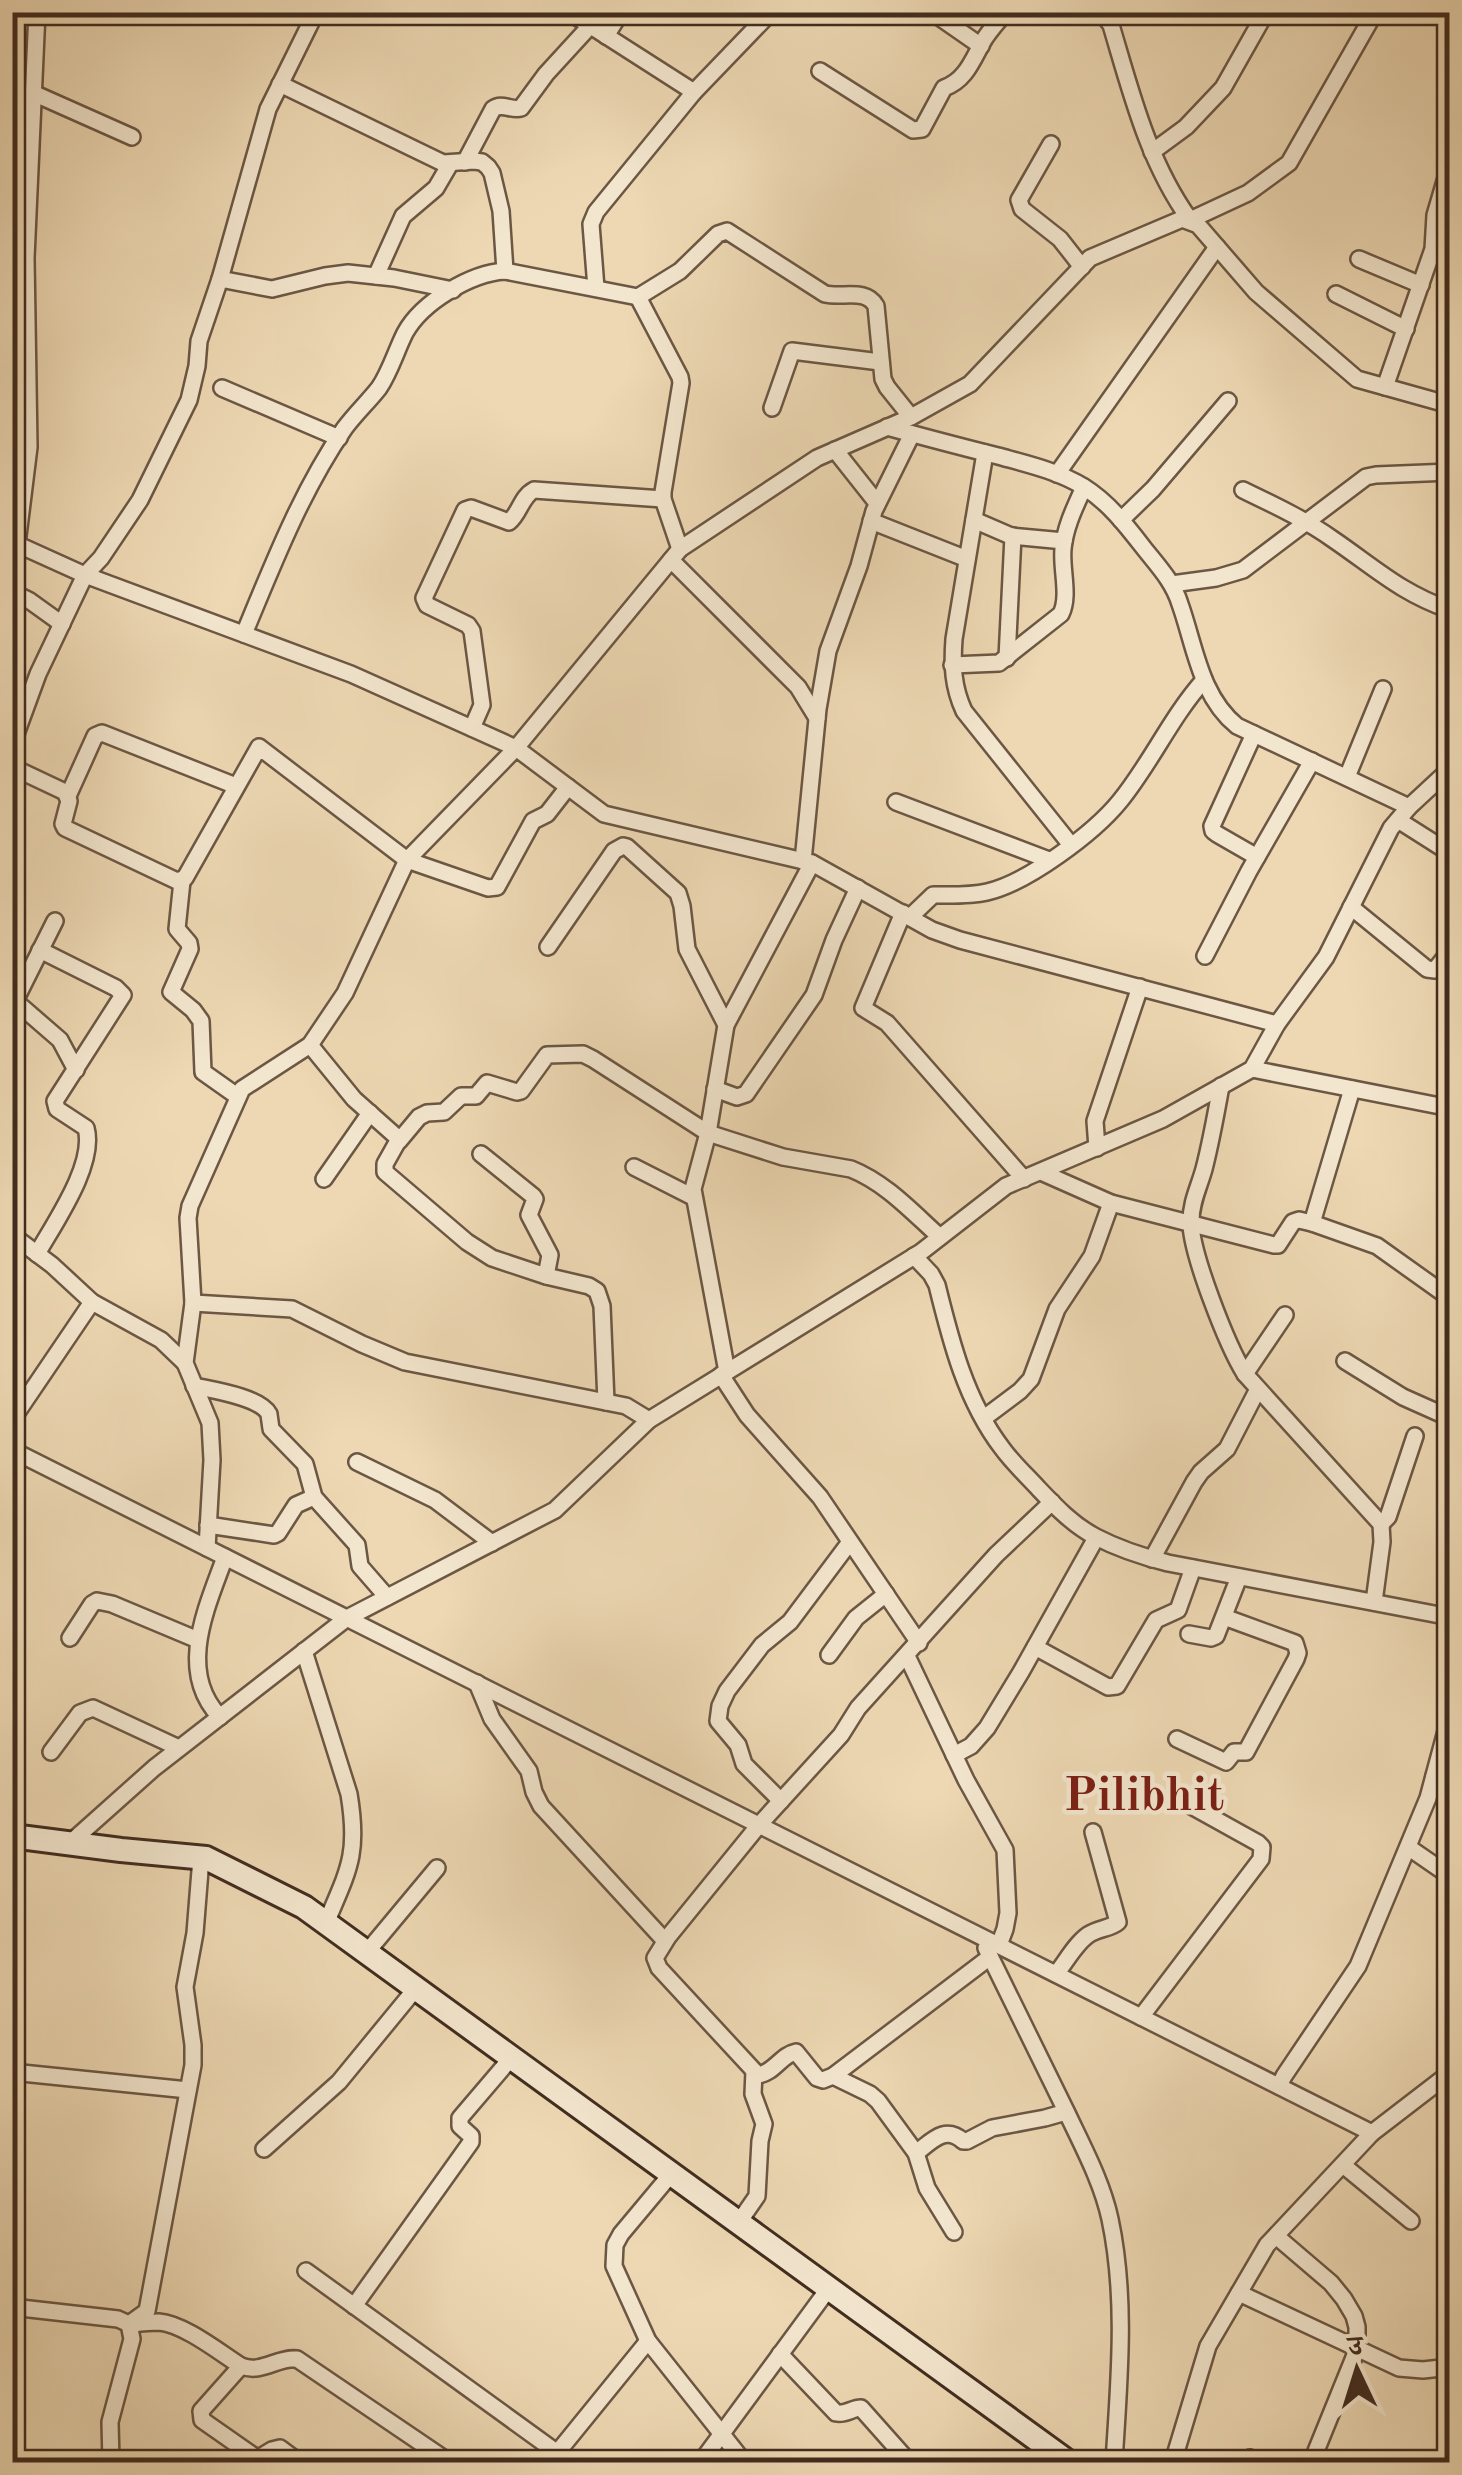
<svg xmlns="http://www.w3.org/2000/svg" width="1462" height="2475" font-family="'Old Standard TT','Noto Serif Devanagari',serif">
<style>
.lines{fill:none;stroke-linecap:round;stroke-linejoin:round}
.minor-casing{stroke:#6c5744;stroke-width:20}
.secondary-casing{stroke:#412c1f;stroke-width:28}
.minor{stroke:#f3e6ce;stroke-width:15}
.secondary{stroke:#f3e6ce;stroke-width:22}
.labels{text-anchor:middle;dominant-baseline:central;stroke-width:9;stroke-linejoin:round;paint-order:stroke}
.town-label{font-size:48px;font-weight:bold;fill:#7a1f14;stroke:#f3e6ce}
</style>
<rect width="100%" height="100%" fill="#edd8b3"/>
<filter id="stains"><feTurbulence type="fractalNoise" baseFrequency=".002" numOctaves="4"/><feColorMatrix values="0 0 0 0 .2 0 0 0 0 .09 0 0 0 0 .02 0 0 0 .5 -.17"/></filter>
<radialGradient id="worn" r=".72"><stop offset=".6" stop-color="#630" stop-opacity="0"/><stop offset="1" stop-color="#630" stop-opacity=".3"/></radialGradient>
<g class="lines">
<g class="minor-casing">
<g id="minor">
<path d="M 569,12 L 694,92"/>
<path d="M 932,12 L 981,46"/>
<path d="M 1101,12 L 1111,25 C 1131,92 1148,162 1190,220 L 1248,193 L 1289,163 L 1375,12"/>
<path d="M 606,36 L 621,12"/>
<path d="M 820,71 L 913,130 L 922,129 L 944,88 C 967,80 973,58 985,38 C 991,29 998,21 1006,12"/>
<path d="M 280,84 L 443,163 L 474,161 L 482,162 L 488,167 L 492,173 L 501,211 L 505,271"/>
<path d="M 33,93 L 132,137"/>
<path d="M 1051,144 L 1019,200 L 1022,209 L 1060,239 L 1082,267"/>
<path d="M 1152,152 L 1186,127 L 1223,88 L 1266,12"/>
<path d="M 465,162 L 493,109 C 502,102 511,111 521,108 L 546,74 L 590,26"/>
<path d="M 1359,259 L 1421,285"/>
<path d="M 376,276 L 403,216 L 436,188 L 450,164"/>
<path d="M 220,279 L 272,289 L 325,276 L 348,273 L 394,278 L 453,290"/>
<path d="M 596,288 L 591,224 L 596,212 L 694,92 L 771,12"/>
<path d="M 1336,294 L 1406,329"/>
<path d="M 638,297 L 680,377 L 681,383 L 663,492 L 663,499 L 680,549"/>
<path d="M 1385,387 L 1433,249 L 1435,215 L 1450,164"/>
<path d="M 222,388 L 339,438"/>
<path d="M 772,408 L 792,351 L 880,362"/>
<path d="M 887,427 C 924,437 961,447 998,456 C 1027,464 1058,471 1084,487 C 1108,502 1126,525 1143,547 C 1157,565 1173,581 1180,604 C 1195,646 1200,696 1237,726 L 1409,807"/>
<path d="M 835,450 L 877,503"/>
<path d="M 985,453 L 954,639 C 952,666 953,687 964,711 L 1071,845"/>
<path d="M 1057,474 L 1217,247"/>
<path d="M 1243,490 C 1274,505 1306,520 1334,540 C 1375,568 1401,593 1450,610"/>
<path d="M 974,520 L 1011,536 L 1064,541"/>
<path d="M 1121,520 L 1153,489 L 1228,401"/>
<path d="M 871,521 L 967,559"/>
<path d="M 12,542 L 85,575 L 351,674 L 516,748 L 680,549 L 817,458 L 911,417 L 970,384 L 1090,258 L 1182,219 L 1198,225 L 1256,292 L 1357,379 L 1450,405"/>
<path d="M 17,544 L 29,447 L 26,258 L 37,12"/>
<path d="M 671,560 L 798,687 L 817,718"/>
<path d="M 1449,564 L 1450,564"/>
<path d="M 1172,584 L 1216,578 L 1243,570 L 1366,477 L 1376,475 L 1450,472"/>
<path d="M 12,592 L 30,601 L 62,624"/>
<path d="M 244,634 C 273,564 301,492 344,429 C 355,414 368,402 379,388 C 390,372 396,351 405,333 C 422,302 471,273 505,271 L 638,297 L 680,271 L 718,234 L 727,231 L 825,294 C 843,298 866,288 876,306 L 883,379 L 887,387 L 911,417"/>
<path d="M 1007,658 L 1013,536"/>
<path d="M 952,665 L 999,663 L 1061,614 C 1070,596 1061,569 1063,549 C 1065,527 1075,507 1084,487"/>
<path d="M 472,728 L 482,705 L 472,631 L 468,625 L 427,605 L 424,598 L 465,510 L 471,508 L 509,522 C 520,513 521,497 534,490 L 663,499"/>
<path d="M 1254,734 L 1212,826 L 1213,831 L 1217,834 L 1257,857"/>
<path d="M 12,745 L 38,674 L 85,575 L 101,558 L 140,500 L 189,400 L 197,366 L 199,341 L 220,279 L 268,109 L 316,12"/>
<path d="M 12,767 L 65,792 L 69,801 L 63,824 L 65,828 L 177,881 L 185,878 L 259,747 L 407,860 L 488,888 L 497,887 L 533,821 L 547,814 L 568,787"/>
<path d="M 1347,777 L 1383,689"/>
<path d="M 68,796 L 95,736 L 102,733 L 236,786"/>
<path d="M 896,802 L 1049,860"/>
<path d="M 1398,820 L 1450,853"/>
<path d="M 803,861 L 818,709 L 828,651 L 859,566 L 874,511 L 912,434"/>
<path d="M 182,881 L 177,929 L 189,943 L 190,949 L 171,992 L 193,1010 L 201,1021 L 203,1072 L 237,1096"/>
<path d="M 1351,907 L 1427,969 L 1435,970 L 1450,951"/>
<path d="M 903,913 L 863,1008 L 887,1023 L 1024,1179"/>
<path d="M 910,917 L 933,895 C 951,895 970,896 987,892 C 1027,883 1094,833 1120,801 C 1151,763 1171,717 1204,680"/>
<path d="M 55,921 L 15,1001 L 60,1040 L 76,1070"/>
<path d="M 548,947 L 614,851 L 623,846 L 627,847 L 678,893 L 682,906 L 687,949 L 726,1025"/>
<path d="M 1205,956 L 1249,871 L 1312,761"/>
<path d="M 310,1045 L 354,1099 L 399,1139 L 385,1164 L 385,1172 L 467,1242 L 492,1258 L 546,1276 L 589,1286 L 597,1291 L 602,1306 L 606,1402"/>
<path d="M 1252,1069 L 1450,1108"/>
<path d="M 1221,1086 C 1216,1114 1211,1142 1204,1169 C 1199,1187 1191,1202 1191,1221 C 1190,1252 1228,1347 1245,1374 L 1381,1524 L 1382,1542 L 1374,1602"/>
<path d="M 715,1089 L 737,1097 L 746,1094 L 814,995 L 834,940 L 858,888"/>
<path d="M 399,1141 L 419,1117 L 427,1113 L 444,1112 L 461,1096 L 476,1096 L 487,1083 L 517,1092 L 521,1091 L 547,1055 L 583,1054 L 593,1059 L 708,1133 L 783,1157 L 851,1169 C 886,1183 912,1212 940,1237"/>
<path d="M 1097,1148 L 1095,1121 L 1140,987"/>
<path d="M 481,1154 L 533,1196 L 535,1199 L 529,1215 L 550,1255 L 546,1276"/>
<path d="M 634,1167 L 693,1197"/>
<path d="M 1041,1172 L 1111,1203 L 1274,1245 L 1278,1245 L 1293,1222 L 1299,1220 L 1312,1223 L 1377,1246 L 1450,1298"/>
<path d="M 324,1179 L 370,1113"/>
<path d="M 1312,1223 L 1352,1089"/>
<path d="M 12,1235 L 52,1265 L 92,1302 L 161,1340 L 185,1363"/>
<path d="M 37,1254 C 55,1222 96,1164 86,1128 L 57,1109 L 55,1101 L 123,995 L 116,988 L 40,950"/>
<path d="M 914,1256 L 931,1274 L 937,1285 C 951,1342 966,1401 1002,1448 C 1012,1462 1026,1475 1038,1488 C 1056,1507 1073,1525 1096,1537 C 1119,1549 1144,1557 1168,1563 L 1450,1617"/>
<path d="M 193,1303 L 292,1309 L 362,1344 L 405,1362 L 626,1406 L 649,1420"/>
<path d="M 1345,1361 L 1403,1397 L 1450,1418"/>
<path d="M 727,1372 L 693,1189 L 708,1133 L 726,1025 L 812,863"/>
<path d="M 1245,1374 L 1285,1315"/>
<path d="M 721,1375 L 747,1415 L 820,1497 L 919,1643"/>
<path d="M 194,1386 C 212,1390 260,1397 269,1414 C 269,1415 271,1428 271,1429 L 305,1464 L 314,1497 L 357,1545 L 360,1566 L 387,1597"/>
<path d="M 984,1418 L 1020,1391 L 1031,1379 L 1057,1309 L 1092,1256 L 1111,1203"/>
<path d="M 12,1420 L 92,1302"/>
<path d="M 12,1450 L 1372,2133"/>
<path d="M 357,1462 L 435,1500 L 492,1543"/>
<path d="M 1381,1524 L 1388,1517 L 1415,1436"/>
<path d="M 208,1525 L 274,1535 L 278,1533 L 296,1505 L 314,1497"/>
<path d="M 207,1548 L 212,1460 L 210,1423 L 185,1363 L 193,1303 L 188,1218 L 190,1206 L 242,1089 L 310,1045 L 345,993 L 407,860 L 516,748 L 604,814 L 812,863 L 932,930 L 960,940 L 1277,1024"/>
<path d="M 1152,1559 L 1194,1482 L 1201,1472 L 1227,1449 L 1258,1389"/>
<path d="M 1189,1634 L 1211,1638 L 1216,1636 L 1239,1577"/>
<path d="M 70,1638 L 92,1604 L 97,1601 L 112,1604 L 198,1640"/>
<path d="M 1035,1647 L 1108,1687 L 1117,1686 L 1156,1620 L 1178,1610 L 1193,1568"/>
<path d="M 304,1651 L 349,1794 C 359,1854 349,1869 326,1923"/>
<path d="M 829,1655 L 856,1618 L 886,1594"/>
<path d="M 907,1656 L 966,1780 L 1005,1850 L 1008,1913 L 1005,1929 L 999,1945"/>
<path d="M 477,1683 L 492,1719 L 529,1771 L 534,1792 L 541,1806 L 665,1941"/>
<path d="M 220,1717 C 176,1671 207,1607 225,1557"/>
<path d="M 1177,1739 L 1226,1762 L 1234,1752 L 1246,1752 L 1296,1659 L 1298,1653 L 1295,1643 L 1224,1617"/>
<path d="M 51,1752 L 80,1713 L 93,1708 L 179,1748"/>
<path d="M 954,1755 L 971,1746 L 987,1728 L 1021,1672 L 1096,1538"/>
<path d="M 1434,1776 L 1450,1791"/>
<path d="M 781,1801 L 744,1764 L 738,1745 L 718,1721 L 720,1706 L 727,1691 L 762,1645 L 790,1622 L 850,1542"/>
<path d="M 70,1843 L 154,1768 L 347,1618 L 555,1510 L 649,1420 L 921,1252 L 1006,1186 L 1163,1119 L 1252,1069 L 1277,1024 L 1326,957 L 1391,828 L 1409,807 L 1450,769"/>
<path d="M 1408,1847 L 1450,1876"/>
<path d="M 986,1948 C 1013,2003 1040,2058 1067,2113 C 1083,2147 1102,2182 1110,2219 C 1127,2299 1119,2381 1114,2462"/>
<path d="M 367,1952 L 437,1868"/>
<path d="M 990,1957 L 833,2076 L 823,2080 L 817,2078 L 796,2052 C 781,2055 774,2073 758,2075 L 659,1968 L 655,1958 L 668,1937 L 759,1825 L 841,1735 L 858,1708 L 996,1555 L 1052,1502"/>
<path d="M 1056,1974 C 1066,1962 1075,1944 1088,1935 C 1098,1928 1110,1929 1118,1922 L 1093,1832"/>
<path d="M 1141,2017 L 1261,1859 L 1262,1847 L 1258,1843 L 1186,1803"/>
<path d="M 12,2072 L 188,2090"/>
<path d="M 833,2076 L 870,2094 L 878,2101 L 916,2153 L 927,2188 L 954,2232"/>
<path d="M 1279,2086 L 1284,2076 L 1358,1966 L 1428,1798 L 1450,1716"/>
<path d="M 264,2149 L 339,2082 L 417,1987"/>
<path d="M 916,2153 C 932,2141 945,2125 963,2141 L 967,2141 L 992,2128 L 1045,2118 L 1066,2112"/>
<path d="M 1343,2165 L 1411,2221"/>
<path d="M 672,2173 L 621,2234 L 615,2245 L 614,2266 L 648,2341 L 744,2462"/>
<path d="M 739,2222 L 757,2196 L 760,2141 L 764,2124 L 753,2094 L 754,2071"/>
<path d="M 1276,2236 L 1331,2283 L 1344,2299 L 1354,2316 L 1357,2327 L 1357,2350 L 1316,2451"/>
<path d="M 306,2271 L 570,2462"/>
<path d="M 1239,2293 L 1399,2368 L 1423,2370 L 1450,2367"/>
<path d="M 354,2306 L 471,2142 L 471,2136 L 460,2126 L 460,2118 L 512,2057"/>
<path d="M 12,2307 L 118,2319 L 129,2324 L 132,2339 L 110,2422 L 111,2462"/>
<path d="M 129,2324 L 147,2311 L 193,2065 L 193,2045 L 185,1987 L 195,1933 L 201,1858"/>
<path d="M 133,2324 C 141,2323 150,2322 159,2322 C 184,2324 219,2352 241,2366 C 262,2374 277,2357 297,2359 L 449,2462"/>
<path d="M 780,2354 L 836,2413 C 846,2415 852,2408 861,2408 L 909,2462"/>
<path d="M 241,2366 L 201,2411 L 202,2420 L 255,2457 L 259,2458 L 272,2450 L 280,2448 L 299,2462"/>
<path d="M 557,2453 L 648,2341"/>
<path d="M 701,2462 L 829,2288"/>
<path d="M 1173,2462 L 1208,2346 L 1267,2245 L 1372,2133 L 1450,2073"/>
<path d="M 1249,2462 L 1250,2458"/>
</g>
</g>
<g class="secondary-casing">
<path id="secondary" d="M 12,1836 L 121,1850 L 206,1858 L 304,1907 L 1068,2462"/>
</g>
<use href="#minor" class="minor"/>
<use href="#secondary" class="secondary"/>
</g>
<g class="labels">
<g class="town-label">
<text x="1144" y="1797">Pilibhit</text>
</g>
</g>
<rect width="1462" height="2475" fill="none" stroke="#edd8b3" stroke-width="50"/>
<rect x="15" y="15" width="1432" height="2445" fill="none" stroke="#412c1f" stroke-width="5"/>
<rect x="25" y="25" width="1412" height="2425" fill="none" stroke="#412c1f" stroke-width="2.5"/>
<g transform="translate(1357 2370) rotate(356)" stroke="#f3e6ce" stroke-width="8" paint-order="stroke">
<path d="M0-8L18 38L0 25L-18 38Z" fill="#412c1f"/>
<text y="-15" font-size="28" font-weight="bold" text-anchor="middle" fill="#412c1f">उ</text>
</g>
<rect width="100%" height="100%" filter="url(#stains)"/>
<rect width="100%" height="100%" fill="url(#worn)"/>
</svg>
